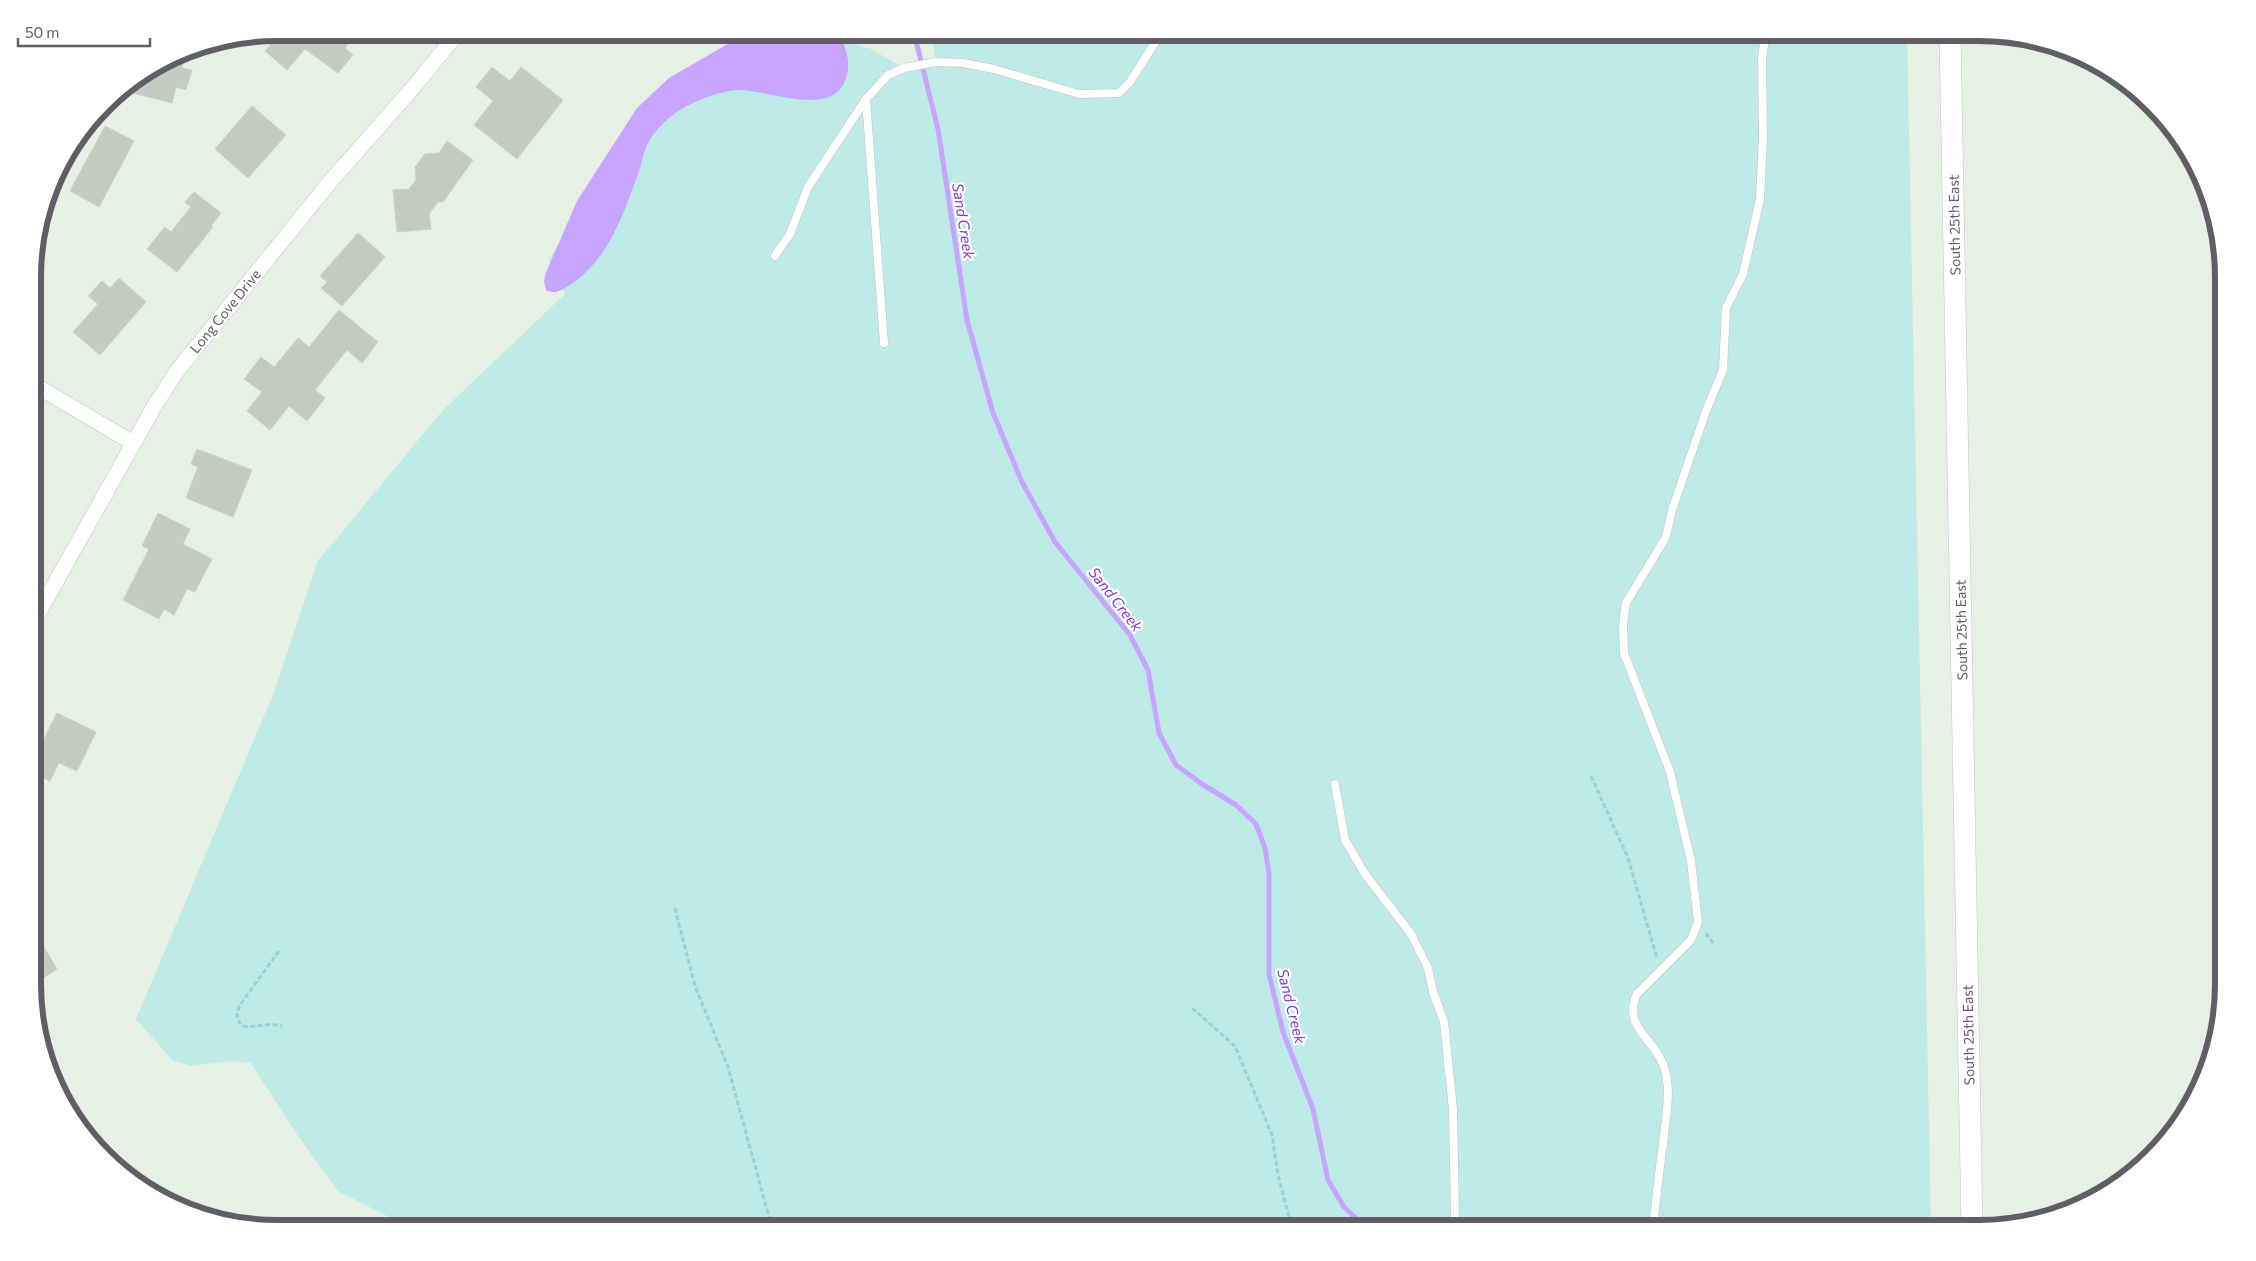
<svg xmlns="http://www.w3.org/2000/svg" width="2256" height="1261" font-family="Commissioner,sans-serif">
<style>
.grass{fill:#beeae7}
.water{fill:#c7a5ff}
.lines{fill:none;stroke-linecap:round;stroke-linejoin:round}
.stream{stroke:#c7a5ff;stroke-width:5}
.building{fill:#c4cbc1;stroke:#c9d5c2}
.service-casing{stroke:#c3bec6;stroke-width:9}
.minor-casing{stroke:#c3bec6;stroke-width:16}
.secondary-casing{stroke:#c6c1cb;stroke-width:22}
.path{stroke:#9fcfdb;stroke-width:3;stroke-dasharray:5 2.5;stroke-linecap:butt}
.service{stroke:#fff;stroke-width:8}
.minor{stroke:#fff;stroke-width:15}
.secondary{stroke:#fff;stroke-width:21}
.labels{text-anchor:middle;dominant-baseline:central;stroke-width:4.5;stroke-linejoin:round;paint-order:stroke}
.street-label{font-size:14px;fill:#615c66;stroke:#fff}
.water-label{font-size:15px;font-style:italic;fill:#7f3bcf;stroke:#fff}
.rim{fill:none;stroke:#615c66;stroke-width:6}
</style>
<rect width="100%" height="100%" fill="#e7f0e4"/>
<path class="grass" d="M 931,33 L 1907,33 L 1931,1228 L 411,1228 L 338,1191 L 296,1133 L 251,1063 L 230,1061 L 190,1066 L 171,1059 L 136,1019 L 275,690 L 318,561 L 443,410 L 565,294 L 549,260 L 626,128 L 820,34 L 871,49 L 904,68 L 936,62 Z"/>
<path class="water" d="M 770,33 L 829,33 L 841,38 C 848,53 851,65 845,81 C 830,118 766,89 738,90 C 719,91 687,103 672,116 C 665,121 656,130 651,138 C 644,147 642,163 638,174 C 623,215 609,259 570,285 C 562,290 555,295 546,290 L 544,282 L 545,275 L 577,201 L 637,108 L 669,78 L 726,45 Z"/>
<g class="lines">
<path class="stream" d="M 914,33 L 938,129 L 967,320 L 993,413 L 1022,482 L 1055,542 L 1130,635 L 1148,670 L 1159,733 L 1176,765 L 1202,784 L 1236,805 L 1256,824 L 1265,848 L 1269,873 L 1269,974 L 1283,1032 L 1313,1109 L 1328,1180 L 1344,1207 L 1366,1228"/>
</g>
<g class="building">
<path d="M 282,32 L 357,32 L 345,48 L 353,55 L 338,73 L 305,49 L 287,70 L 265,51 Z"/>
<path d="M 186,50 L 182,68 L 192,70 L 186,90 L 176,87 L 172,103 L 121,90 Z"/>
<path d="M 492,67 L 510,81 L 521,67 L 563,100 L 517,159 L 474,125 L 493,101 L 476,87 Z"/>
<path d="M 252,106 L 286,135 L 248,178 L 215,149 Z"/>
<path d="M 105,126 L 134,141 L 99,207 L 70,191 Z"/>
<path d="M 447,141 L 473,160 L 443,202 L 438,202 L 429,214 L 431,229 L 397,232 L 393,190 L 409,189 L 416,180 L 415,167 L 425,154 L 439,153 Z"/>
<path d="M 194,192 L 221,213 L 211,226 L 213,227 L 177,272 L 147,249 L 165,227 L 171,232 L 191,207 L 185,202 Z"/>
<path d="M 358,233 L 385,257 L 342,306 L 321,288 L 327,282 L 320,276 Z"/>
<path d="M 119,278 L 146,302 L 100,355 L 73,332 L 98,304 L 88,296 L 102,281 L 110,288 Z"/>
<path d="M 339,310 L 378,342 L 362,363 L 347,350 L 315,390 L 325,398 L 307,421 L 289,406 L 270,430 L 247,411 L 262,392 L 244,379 L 261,357 L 274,367 L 298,338 L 309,347 Z"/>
<path d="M 197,449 L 252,470 L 233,517 L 186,498 L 198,467 L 191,464 Z"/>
<path d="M 158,513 L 190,529 L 183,544 L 212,559 L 195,592 L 187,589 L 174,615 L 164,609 L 159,619 L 123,600 L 149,549 L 142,546 Z"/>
<path d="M 57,713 L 96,732 L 77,771 L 59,763 L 50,781 L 35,774 L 35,749 L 38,751 Z"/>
<path d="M 35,932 L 57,969 L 35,983 Z"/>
</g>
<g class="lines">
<g class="service-casing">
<g id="service">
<path d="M 866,99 L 884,343"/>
<path d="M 775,256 L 790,234 L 808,187 L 866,99 L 888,75 L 904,68 L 936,62 L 963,63 L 994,69 L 1079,94 L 1119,93 L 1130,82 L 1161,33"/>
<path d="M 1335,784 L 1345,840 L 1365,874 L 1411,934 L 1428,968 L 1433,992 L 1444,1022 L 1453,1109 L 1455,1214 L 1452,1228"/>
<path d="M 1653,1228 C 1656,1200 1659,1172 1663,1144 C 1665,1119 1673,1089 1663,1064 C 1653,1038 1622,1026 1637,994 L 1691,940 L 1698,922 L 1691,861 L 1670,772 L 1624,653 L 1623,626 L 1626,603 L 1666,537 L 1672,510 L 1706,411 L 1723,370 L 1726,308 L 1743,274 L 1760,199 L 1763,138 L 1762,57 L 1766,33"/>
</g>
</g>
<g class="minor-casing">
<g id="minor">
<path d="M 35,385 L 133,443"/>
<path d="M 35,619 L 155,405 L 177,371 L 329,183 L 411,90 L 458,33"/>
</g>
</g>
<g class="secondary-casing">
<path id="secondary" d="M 1950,33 L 1972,1228"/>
</g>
<g class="path">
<path d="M 1591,776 L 1628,858 L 1657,958"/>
<path d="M 675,908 L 695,986 L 728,1067 L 772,1228"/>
<path d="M 1706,933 L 1713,943"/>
<path d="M 279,951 L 240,1005 C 236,1014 236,1018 242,1026 C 256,1028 268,1022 282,1026"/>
<path d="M 1192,1008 L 1235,1046 L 1272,1135 L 1278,1175 L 1292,1228"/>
</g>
<use href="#service" class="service"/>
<use href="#minor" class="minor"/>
<use href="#secondary" class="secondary"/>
</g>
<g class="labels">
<g class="street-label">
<text transform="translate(1954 225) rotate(-91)">South 25th East</text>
<text transform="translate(225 311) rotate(-51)">Long Cove Drive</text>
<text transform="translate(1961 630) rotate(-91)">South 25th East</text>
<text transform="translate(1968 1035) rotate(-91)">South 25th East</text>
</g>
<g class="water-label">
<text transform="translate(964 221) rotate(81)">Sand Creek</text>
<text transform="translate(1116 599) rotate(52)">Sand Creek</text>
<text transform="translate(1292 1006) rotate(76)">Sand Creek</text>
</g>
</g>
<path d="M0 0H2256V1261H0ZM277 41H1979A236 236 0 0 1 2215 277V984A236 236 0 0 1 1979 1220H277A236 236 0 0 1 41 984V277A236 236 0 0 1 277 41Z" fill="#fff" fill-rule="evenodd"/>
<path class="rim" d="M277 41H1979A236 236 0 0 1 2215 277V984A236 236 0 0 1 1979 1220H277A236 236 0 0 1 41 984V277A236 236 0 0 1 277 41Z"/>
<path d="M18 38v8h132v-8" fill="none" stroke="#615c66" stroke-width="2.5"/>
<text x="25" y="38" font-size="15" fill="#615c66" stroke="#ffffff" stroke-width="4" paint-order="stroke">50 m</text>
</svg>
